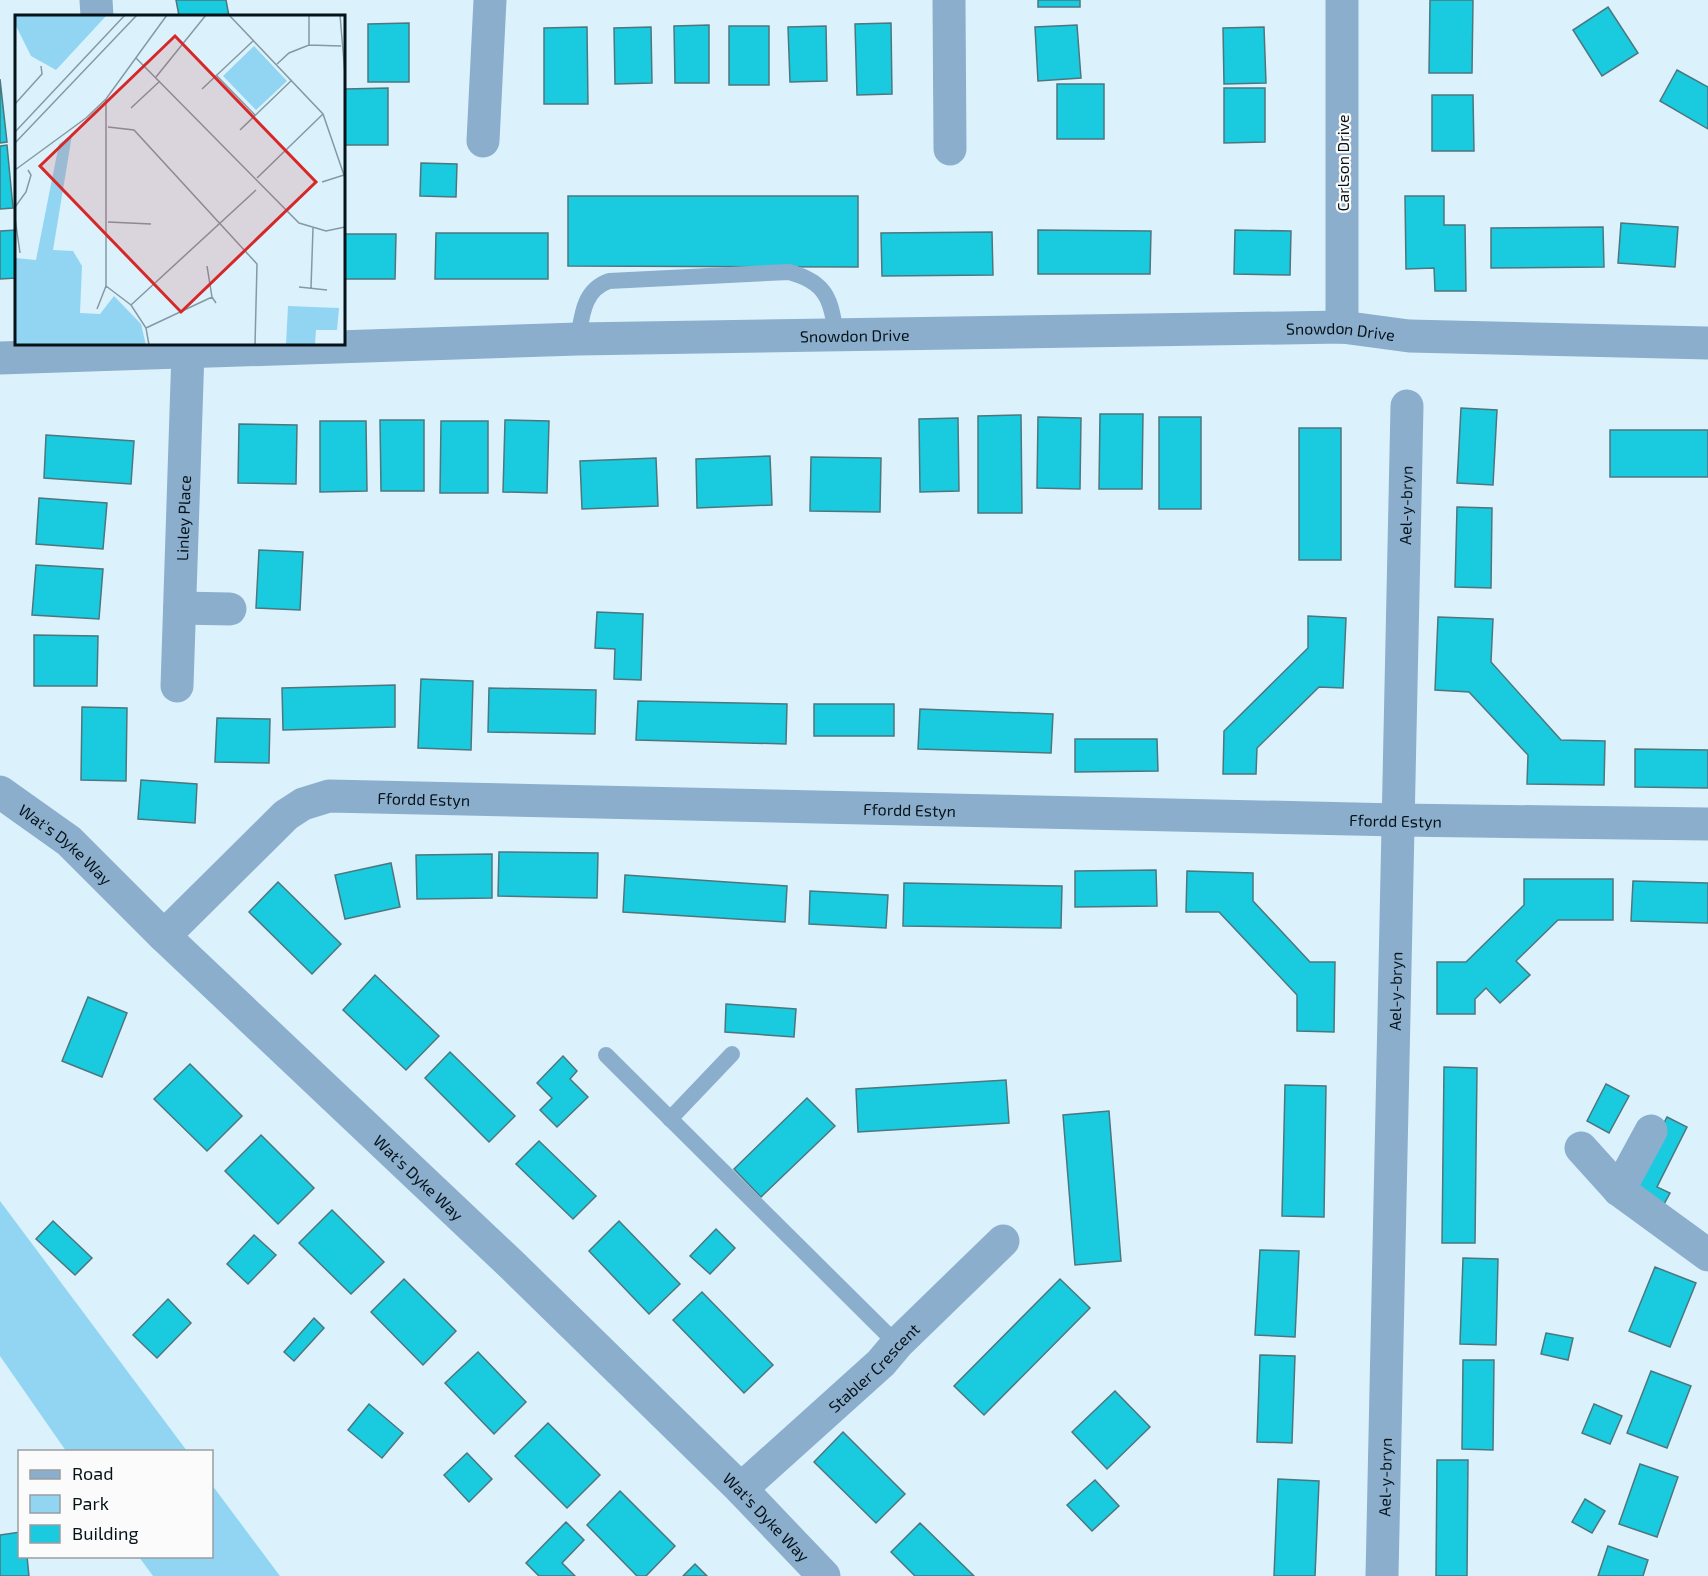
<svg xmlns="http://www.w3.org/2000/svg" width="1708" height="1576" font-family="'Exo 2',sans-serif">
<style>
.green{fill:#91d5f2}
.building{fill:#1acade;stroke:#4d777e;stroke-width:1.5}
.lines{fill:none;stroke-linecap:round;stroke-linejoin:round}
.lane{stroke:#8caecd;stroke-width:16}
.street{stroke:#8caecd;stroke-width:33}
.labels{text-anchor:middle;dominant-baseline:central;stroke-width:4.5;stroke-linejoin:round;paint-order:stroke}
.street-label{font-size:16px;fill:#051319;stroke:#fbfbfb}
.inset-road{fill:none;stroke:#8599a2;stroke-width:1.5}
.view{fill:#d62828;fill-opacity:0.15;stroke:#d62828;stroke-width:3}
.inset-edge{fill:none;stroke:#051319;stroke-width:3}
</style>
<rect width="100%" height="100%" fill="#dbf2fd"/>
<g class="green">
<path d="M 0,1201 L 187,1451 L 66,1451 L 0,1356 Z"/>
<path d="M 212,1485 L 280,1576 L 153,1576 L 139,1557 L 212,1556 Z"/>
</g>
<g class="building">
<path d="M 176,0 L 226,0 L 229,16 L 179,16 Z"/>
<rect x="1038" y="0" width="42" height="7"/>
<path d="M 1430,0 L 1473,0 L 1472,73 L 1429,73 Z"/>
<path d="M 1608,7 L 1638,53 L 1602,76 L 1573,30 Z"/>
<path d="M 409,23 L 409,82 L 368,82 L 368,24 Z"/>
<path d="M 891,23 L 892,94 L 857,95 L 855,24 Z"/>
<path d="M 709,25 L 709,83 L 675,83 L 674,26 Z"/>
<path d="M 1077,25 L 1081,78 L 1038,81 L 1035,27 Z"/>
<rect x="729" y="26" width="40" height="59"/>
<path d="M 826,26 L 827,81 L 790,82 L 788,27 Z"/>
<path d="M 587,27 L 588,104 L 544,104 L 544,28 Z"/>
<path d="M 651,27 L 652,83 L 615,84 L 614,28 Z"/>
<path d="M 1264,27 L 1266,83 L 1224,84 L 1223,28 Z"/>
<path d="M 1677,70 L 1708,87 L 1708,129 L 1660,101 Z"/>
<path d="M 0,79 L 7,142 L 0,143 Z"/>
<rect x="1057" y="84" width="47" height="55"/>
<path d="M 388,88 L 388,145 L 344,145 L 345,89 Z"/>
<path d="M 1224,88 L 1265,88 L 1265,142 L 1224,143 Z"/>
<path d="M 1432,95 L 1473,95 L 1474,151 L 1432,151 Z"/>
<path d="M 7,145 L 13,208 L 0,209 L 0,146 Z"/>
<path d="M 421,163 L 457,164 L 456,197 L 420,196 Z"/>
<path d="M 568,196 L 858,196 L 858,267 L 568,266 Z"/>
<path d="M 1405,196 L 1444,196 L 1444,225 L 1465,225 L 1466,291 L 1435,291 L 1434,268 L 1406,269 Z"/>
<path d="M 1621,223 L 1678,227 L 1675,267 L 1618,263 Z"/>
<path d="M 1603,227 L 1604,267 L 1491,268 L 1491,228 Z"/>
<path d="M 16,230 L 16,278 L 0,279 L 0,231 Z"/>
<path d="M 1038,230 L 1151,231 L 1150,274 L 1038,274 Z"/>
<path d="M 1235,230 L 1291,231 L 1290,275 L 1234,274 Z"/>
<path d="M 992,232 L 993,275 L 882,276 L 881,233 Z"/>
<path d="M 436,233 L 548,233 L 548,279 L 435,279 Z"/>
<path d="M 344,234 L 396,234 L 395,279 L 344,279 Z"/>
<path d="M 1461,408 L 1497,410 L 1493,485 L 1457,483 Z"/>
<path d="M 1100,414 L 1143,414 L 1142,489 L 1099,489 Z"/>
<path d="M 1021,415 L 1022,513 L 978,513 L 978,416 Z"/>
<path d="M 1038,417 L 1081,418 L 1080,489 L 1037,488 Z"/>
<rect x="1159" y="417" width="42" height="92"/>
<path d="M 958,418 L 959,491 L 920,492 L 919,419 Z"/>
<path d="M 380,420 L 424,420 L 424,491 L 381,491 Z"/>
<path d="M 505,420 L 549,421 L 547,493 L 503,492 Z"/>
<path d="M 320,421 L 366,421 L 367,491 L 320,492 Z"/>
<path d="M 441,421 L 488,421 L 488,493 L 440,493 Z"/>
<path d="M 239,424 L 297,425 L 296,484 L 238,483 Z"/>
<rect x="1299" y="428" width="42" height="132"/>
<rect x="1610" y="430" width="98" height="47"/>
<path d="M 46,435 L 134,441 L 131,484 L 44,478 Z"/>
<path d="M 770,456 L 772,505 L 697,508 L 696,459 Z"/>
<path d="M 811,457 L 881,458 L 880,512 L 810,511 Z"/>
<path d="M 656,458 L 658,506 L 582,509 L 580,461 Z"/>
<path d="M 39,498 L 107,503 L 103,549 L 36,544 Z"/>
<path d="M 1457,507 L 1492,508 L 1491,588 L 1455,587 Z"/>
<path d="M 259,550 L 303,552 L 300,610 L 256,608 Z"/>
<path d="M 36,565 L 103,569 L 99,619 L 32,615 Z"/>
<path d="M 597,612 L 643,614 L 641,680 L 614,679 L 615,649 L 595,648 Z"/>
<path d="M 1308,616 L 1346,618 L 1343,688 L 1319,687 L 1257,748 L 1256,774 L 1223,774 L 1224,731 L 1308,648 Z"/>
<path d="M 1438,617 L 1493,619 L 1491,662 L 1561,740 L 1605,741 L 1604,785 L 1527,784 L 1528,755 L 1469,692 L 1435,690 Z"/>
<path d="M 34,635 L 98,636 L 97,686 L 34,686 Z"/>
<path d="M 421,679 L 473,681 L 471,750 L 418,748 Z"/>
<path d="M 395,685 L 395,727 L 283,730 L 282,688 Z"/>
<path d="M 489,688 L 596,690 L 595,734 L 488,732 Z"/>
<path d="M 638,701 L 787,704 L 786,744 L 636,740 Z"/>
<rect x="814" y="704" width="80" height="32"/>
<path d="M 82,707 L 127,708 L 126,781 L 81,780 Z"/>
<path d="M 920,709 L 1053,714 L 1051,753 L 918,749 Z"/>
<path d="M 217,718 L 270,719 L 269,763 L 215,762 Z"/>
<path d="M 1075,739 L 1157,739 L 1158,771 L 1075,772 Z"/>
<path d="M 1635,749 L 1708,750 L 1708,788 L 1635,787 Z"/>
<path d="M 141,780 L 197,784 L 195,823 L 138,819 Z"/>
<path d="M 499,852 L 598,853 L 597,898 L 498,896 Z"/>
<path d="M 492,854 L 492,898 L 417,899 L 416,855 Z"/>
<path d="M 391,863 L 400,907 L 345,919 L 335,875 Z"/>
<path d="M 1156,870 L 1157,906 L 1075,907 L 1075,871 Z"/>
<path d="M 1187,871 L 1253,873 L 1253,901 L 1310,962 L 1335,962 L 1334,1032 L 1297,1031 L 1297,995 L 1219,912 L 1186,912 Z"/>
<path d="M 625,875 L 787,886 L 785,922 L 623,912 Z"/>
<path d="M 1524,879 L 1613,879 L 1613,920 L 1558,920 L 1516,961 L 1530,975 L 1500,1003 L 1486,988 L 1475,999 L 1475,1014 L 1437,1014 L 1437,962 L 1466,962 L 1524,905 Z"/>
<path d="M 1633,881 L 1708,883 L 1708,923 L 1631,921 Z"/>
<path d="M 278,882 L 341,944 L 312,974 L 249,912 Z"/>
<path d="M 904,883 L 1062,886 L 1061,928 L 903,926 Z"/>
<path d="M 810,891 L 888,895 L 886,928 L 809,924 Z"/>
<path d="M 375,975 L 439,1036 L 406,1070 L 343,1010 Z"/>
<path d="M 88,997 L 127,1013 L 102,1077 L 62,1061 Z"/>
<path d="M 726,1004 L 796,1009 L 794,1037 L 725,1032 Z"/>
<path d="M 450,1052 L 515,1116 L 489,1142 L 425,1078 Z"/>
<path d="M 563,1056 L 577,1071 L 570,1079 L 588,1097 L 557,1127 L 540,1110 L 552,1098 L 537,1083 Z"/>
<path d="M 190,1064 L 242,1116 L 207,1151 L 154,1099 Z"/>
<path d="M 1444,1067 L 1477,1068 L 1475,1243 L 1442,1243 Z"/>
<path d="M 1006,1080 L 1009,1123 L 858,1132 L 856,1089 Z"/>
<path d="M 1606,1084 L 1629,1096 L 1609,1133 L 1587,1121 Z"/>
<path d="M 1285,1085 L 1326,1086 L 1324,1217 L 1282,1216 Z"/>
<path d="M 807,1098 L 835,1126 L 761,1197 L 734,1169 Z"/>
<path d="M 1109,1111 L 1121,1261 L 1075,1265 L 1063,1115 Z"/>
<path d="M 1667,1117 L 1687,1127 L 1657,1187 L 1670,1193 L 1663,1206 L 1630,1190 Z"/>
<path d="M 261,1135 L 314,1188 L 278,1224 L 225,1171 Z"/>
<path d="M 539,1141 L 596,1196 L 573,1219 L 516,1164 Z"/>
<path d="M 332,1210 L 384,1262 L 351,1294 L 299,1243 Z"/>
<path d="M 53,1221 L 92,1258 L 75,1275 L 36,1239 Z"/>
<path d="M 619,1221 L 680,1284 L 649,1314 L 589,1251 Z"/>
<path d="M 716,1229 L 735,1248 L 710,1274 L 690,1256 Z"/>
<path d="M 254,1235 L 276,1255 L 248,1284 L 227,1264 Z"/>
<path d="M 1260,1250 L 1299,1251 L 1295,1337 L 1255,1335 Z"/>
<path d="M 1463,1258 L 1498,1259 L 1496,1345 L 1460,1344 Z"/>
<path d="M 1655,1267 L 1696,1283 L 1670,1347 L 1629,1331 Z"/>
<path d="M 404,1279 L 456,1331 L 423,1365 L 371,1312 Z"/>
<path d="M 1060,1279 L 1090,1308 L 984,1415 L 954,1386 Z"/>
<path d="M 702,1292 L 773,1365 L 744,1393 L 673,1320 Z"/>
<path d="M 168,1299 L 191,1323 L 157,1358 L 133,1335 Z"/>
<path d="M 314,1318 L 324,1328 L 294,1361 L 284,1352 Z"/>
<path d="M 1546,1333 L 1573,1338 L 1568,1360 L 1541,1354 Z"/>
<path d="M 478,1352 L 526,1402 L 494,1434 L 445,1383 Z"/>
<path d="M 1260,1355 L 1295,1356 L 1292,1443 L 1257,1442 Z"/>
<path d="M 1463,1360 L 1494,1360 L 1493,1450 L 1462,1449 Z"/>
<path d="M 1651,1371 L 1691,1386 L 1667,1448 L 1627,1433 Z"/>
<path d="M 1115,1391 L 1150,1427 L 1107,1469 L 1072,1432 Z"/>
<path d="M 369,1404 L 403,1433 L 382,1458 L 348,1430 Z"/>
<path d="M 1594,1404 L 1622,1416 L 1610,1444 L 1582,1433 Z"/>
<path d="M 548,1423 L 600,1475 L 567,1508 L 515,1456 Z"/>
<path d="M 843,1432 L 905,1494 L 876,1523 L 814,1462 Z"/>
<path d="M 467,1453 L 492,1479 L 469,1502 L 444,1475 Z"/>
<path d="M 1437,1460 L 1468,1460 L 1467,1576 L 1436,1576 Z"/>
<path d="M 1640,1464 L 1678,1477 L 1657,1537 L 1619,1524 Z"/>
<path d="M 1278,1479 L 1319,1481 L 1315,1576 L 1274,1576 Z"/>
<path d="M 1095,1480 L 1119,1506 L 1092,1531 L 1067,1505 Z"/>
<path d="M 620,1491 L 675,1546 L 646,1576 L 637,1576 L 587,1525 Z"/>
<path d="M 1585,1499 L 1605,1511 L 1592,1533 L 1572,1522 Z"/>
<path d="M 566,1522 L 584,1540 L 562,1563 L 575,1576 L 539,1576 L 526,1563 Z"/>
<path d="M 920,1523 L 974,1576 L 915,1576 L 891,1552 Z"/>
<path d="M 20,1532 L 20,1556 L 27,1556 L 29,1576 L 0,1576 L 0,1535 Z"/>
<path d="M 1608,1546 L 1648,1560 L 1643,1576 L 1598,1576 Z"/>
<path d="M 695,1564 L 707,1576 L 683,1576 Z"/>
</g>
<g class="lines">
<g class="lane">
<path d="M 578,339 C 582,316 583,290 609,281 L 789,272 C 827,282 831,300 836,335"/>
<path d="M 606,1055 L 897,1344"/>
<path d="M 670,1119 L 732,1054"/>
</g>
<g class="street">
<path d="M 96,0 L 97,16"/>
<path d="M 949,0 L 950,149"/>
<path d="M 483,141 L 490,0"/>
<path d="M 1342,327 L 1342,0"/>
<path id="s1" d="M 0,358 L 578,339 L 1342,327 L 1409,336 L 1708,343"/>
<path d="M 180,608 L 230,609"/>
<path id="s2" d="M 177,686 L 188,351"/>
<path id="s3" d="M 0,792 L 69,841 L 164,936 L 513,1266 L 741,1489 L 824,1576"/>
<path id="s4" d="M 164,936 L 286,815 L 303,804 L 329,796 L 1398,820 L 1708,824"/>
<path d="M 1581,1148 L 1619,1190 L 1708,1255"/>
<path d="M 1619,1190 L 1651,1131"/>
<path id="s5" d="M 741,1489 L 881,1363 L 897,1344 L 1003,1241"/>
<path id="s6" d="M 1382,1576 L 1407,406"/>
</g>
</g>
<g class="labels">
<g class="street-label">
<text transform="translate(1342 163) rotate(-90)">Carlson Drive</text>
<text stroke="none"><textPath href="#s1" startOffset="1341">Snowdon Drive</textPath></text>
<text stroke="none"><textPath href="#s1" startOffset="855">Snowdon Drive</textPath></text>
<text stroke="none"><textPath href="#s6" startOffset="1071">Ael-y-bryn</textPath></text>
<text stroke="none"><textPath href="#s2" startOffset="168">Linley Place</textPath></text>
<text stroke="none"><textPath href="#s4" startOffset="314">Ffordd Estyn</textPath></text>
<text stroke="none"><textPath href="#s4" startOffset="800">Ffordd Estyn</textPath></text>
<text stroke="none"><textPath href="#s4" startOffset="1286">Ffordd Estyn</textPath></text>
<text stroke="none"><textPath href="#s3" startOffset="84">Wat's Dyke Way</textPath></text>
<text stroke="none"><textPath href="#s6" startOffset="585">Ael-y-bryn</textPath></text>
<text stroke="none"><textPath href="#s3" startOffset="570">Wat's Dyke Way</textPath></text>
<text stroke="none"><textPath href="#s5" startOffset="180">Stabler Crescent</textPath></text>
<text stroke="none"><textPath href="#s6" startOffset="99">Ael-y-bryn</textPath></text>
<text stroke="none"><textPath href="#s3" startOffset="1056">Wat's Dyke Way</textPath></text>
</g>
</g>
<g transform="translate(15 15)">
<rect width="330" height="330" fill="#dbf2fd"/>
<path d="M 0,0 L 92,0 L 41,55 L 16,41 L 0,9 ZM 239,31 L 272,66 L 241,95 L 208,61 ZM 57,120 L 38,235 L 58,236 L 67,251 L 65,298 L 85,299 L 99,281 L 126,309 L 131,330 L 0,330 L 0,243 L 21,245 L 44,129 ZM 273,291 L 324,293 L 322,315 L 301,315 L 300,330 L 271,330 Z" fill="#91d5f2"/>
<path class="inset-road" d="M 214,0 L 308,99 L 330,163M 294,0 L 294,30M 325,0 L 330,59M 121,43 L 284,208 L 311,216 L 330,212M 262,49 L 274,38 L 294,30 L 326,31M 202,61 L 240,100M 141,62 L 191,0M 187,74 L 238,26M 91,84 L 91,271 L 116,290 L 131,313 L 134,330M 0,89 L 27,59 L 26,51M 116,93 L 145,66M 93,112 L 119,115 L 242,249 L 240,330M 225,115 L 277,65M 0,117 L 110,0M 0,128 L 122,0M 0,155 L 71,103 L 91,84 L 152,0M 242,163 L 308,99M 307,167 L 329,160M 0,192 L 11,177 L 16,160 L 13,155M 0,203 L 5,238M 93,207 L 136,209M 192,251 L 197,282M 284,272 L 312,275M 296,273 L 298,213M 116,290 L 241,175M 82,294 L 91,271M 131,313 L 197,282 L 201,288"/>
<path class="view" d="M 160,21 L 301,167 L 166,297 L 25,151 Z"/>
<rect width="330" height="330" class="inset-edge"/>
</g>
<rect x="18" y="1450" width="195" height="108" fill="#fbfbfb" stroke="#999ea1" stroke-width="1.5"/>
<rect x="30" y="1470" width="30" height="9" fill="#8caecd" stroke="#999ea1" stroke-width="1.5"/>
<text x="72" y="1480" font-size="18" fill="#051319">Road</text>
<rect x="30" y="1495" width="30" height="18" fill="#91d5f2" stroke="#999ea1" stroke-width="1.5"/>
<text x="72" y="1510" font-size="18" fill="#051319">Park</text>
<rect x="30" y="1525" width="30" height="18" fill="#1acade" stroke="#999ea1" stroke-width="1.5"/>
<text x="72" y="1540" font-size="18" fill="#051319">Building</text>
</svg>
